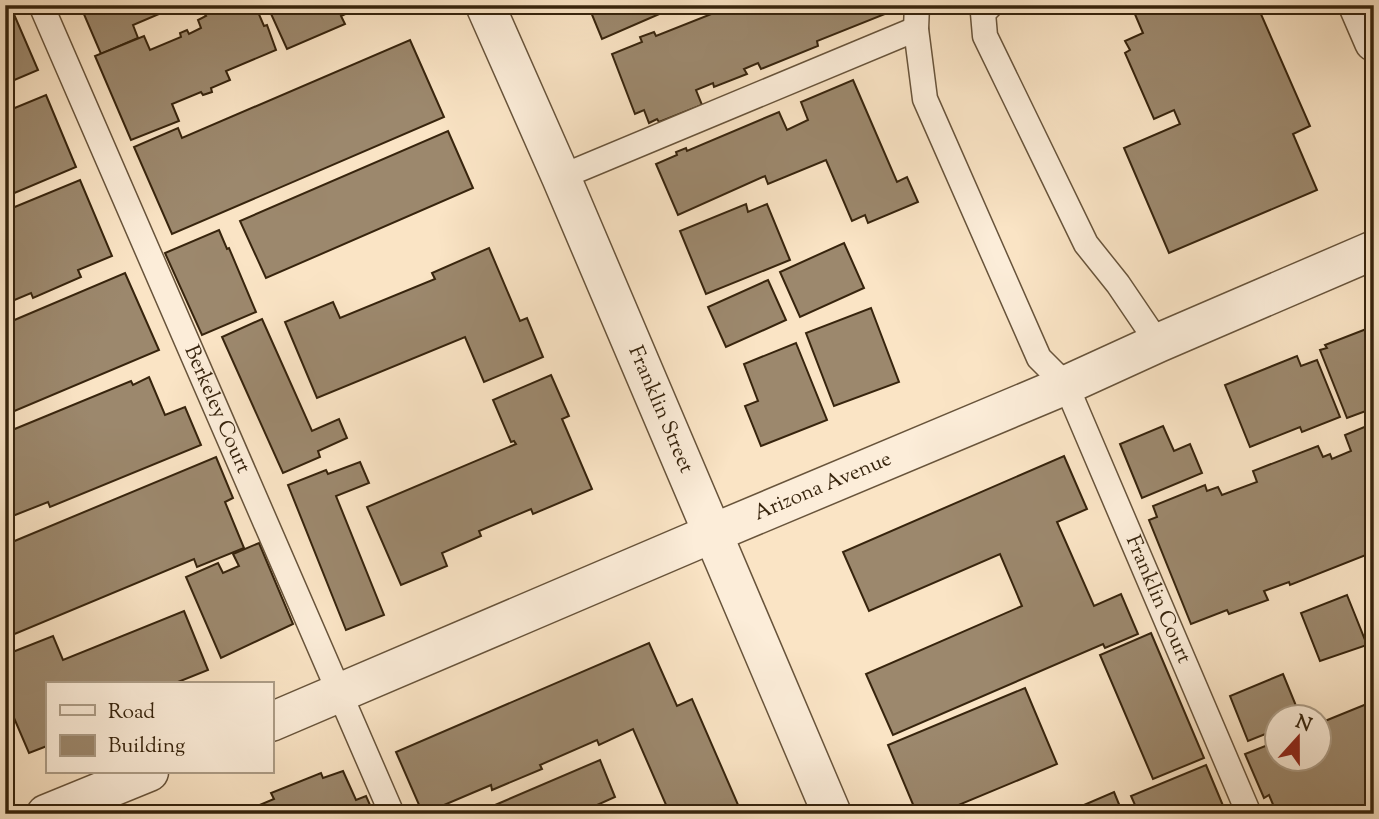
<svg xmlns="http://www.w3.org/2000/svg" width="1379" height="819" font-family="'Sorts Mill Goudy',serif">
<style>
.building{fill:#9c886d;stroke:#37240d;stroke-width:2}
.lines{fill:none;stroke-linecap:round;stroke-linejoin:round}
.lane-casing{stroke:#68543b;stroke-width:27}
.street-casing{stroke:#68543b;stroke-width:41}
.lane{stroke:#fcedd9;stroke-width:24}
.street{stroke:#fcedd9;stroke-width:38}
.labels{text-anchor:middle;dominant-baseline:central;stroke-width:5;stroke-linejoin:round;paint-order:stroke}
.street-label{font-size:21px;fill:#37240d;stroke:#fcedd9}
</style>
<rect width="100%" height="100%" fill="#fae4c5"/>
<filter id="stains"><feTurbulence type="fractalNoise" baseFrequency=".00286" numOctaves="4"/><feColorMatrix values="0 0 0 0 .2 0 0 0 0 .09 0 0 0 0 .02 0 0 0 .5 -.17"/></filter>
<radialGradient id="worn" r=".72"><stop offset=".6" stop-color="#630" stop-opacity="0"/><stop offset="1" stop-color="#630" stop-opacity=".3"/></radialGradient>
<g class="building">
<path d="M 5,5 L 10,5 L 38,70 L 5,84 Z"/>
<path d="M 80,5 L 180,5 L 133,25 L 138,38 L 101,54 Z"/>
<path d="M 231,5 L 255,5 L 264,26 L 267,25 L 276,50 L 226,71 L 230,80 L 211,88 L 212,92 L 203,95 L 201,92 L 172,104 L 179,121 L 131,140 L 95,56 L 144,36 L 150,50 L 181,37 L 180,33 L 187,30 L 189,34 L 201,28 L 198,20 L 206,16 L 203,12 L 219,6 L 221,9 Z"/>
<path d="M 267,5 L 365,5 L 341,16 L 345,24 L 287,49 Z"/>
<path d="M 588,5 L 680,5 L 602,39 Z"/>
<path d="M 727,5 L 893,5 L 895,10 L 817,41 L 818,46 L 761,69 L 758,63 L 744,69 L 747,74 L 714,87 L 713,83 L 696,90 L 702,105 L 659,122 L 657,119 L 649,123 L 644,110 L 635,114 L 612,54 L 642,42 L 640,37 L 654,32 L 656,36 L 714,13 L 713,11 Z"/>
<path d="M 1131,5 L 1257,5 L 1310,126 L 1293,134 L 1317,190 L 1169,253 L 1124,148 L 1180,124 L 1174,110 L 1154,119 L 1125,53 L 1130,50 L 1125,41 L 1143,33 Z"/>
<path d="M 410,40 L 444,117 L 172,234 L 134,147 L 178,128 L 182,138 Z"/>
<path d="M 853,80 L 897,182 L 907,177 L 918,202 L 868,223 L 865,215 L 852,221 L 826,160 L 768,184 L 765,176 L 678,215 L 656,164 L 677,155 L 676,152 L 686,148 L 687,151 L 779,112 L 787,130 L 808,120 L 801,102 Z"/>
<path d="M 46,95 L 76,167 L 5,197 L 5,112 Z"/>
<path d="M 448,131 L 473,188 L 266,278 L 240,221 Z"/>
<path d="M 80,180 L 112,256 L 78,270 L 81,277 L 33,298 L 31,293 L 5,304 L 5,211 Z"/>
<path d="M 746,204 L 748,212 L 767,204 L 790,260 L 706,294 L 680,231 Z"/>
<path d="M 219,230 L 227,249 L 229,248 L 256,312 L 202,335 L 165,253 Z"/>
<path d="M 844,243 L 864,288 L 800,317 L 780,272 Z"/>
<path d="M 489,248 L 520,321 L 527,318 L 543,357 L 484,382 L 465,337 L 317,398 L 285,322 L 333,302 L 340,318 L 435,279 L 432,273 Z"/>
<path d="M 125,273 L 159,350 L 5,415 L 5,324 Z"/>
<path d="M 768,280 L 786,320 L 726,347 L 708,307 Z"/>
<path d="M 871,308 L 899,382 L 834,406 L 806,333 Z"/>
<path d="M 262,319 L 312,431 L 339,419 L 347,438 L 318,451 L 320,457 L 283,473 L 222,337 Z"/>
<path d="M 1374,326 L 1374,408 L 1347,418 L 1320,350 L 1327,348 L 1325,345 Z"/>
<path d="M 796,343 L 827,420 L 761,446 L 745,406 L 758,401 L 744,364 Z"/>
<path d="M 1297,356 L 1301,366 L 1317,360 L 1340,417 L 1302,432 L 1300,427 L 1250,447 L 1225,385 Z"/>
<path d="M 551,375 L 569,416 L 562,419 L 592,489 L 533,514 L 531,509 L 479,531 L 481,536 L 442,553 L 447,566 L 401,585 L 367,507 L 516,444 L 514,441 L 511,442 L 493,400 Z"/>
<path d="M 149,377 L 165,415 L 185,407 L 201,445 L 50,507 L 48,502 L 5,519 L 5,433 L 131,381 L 133,385 Z"/>
<path d="M 1374,423 L 1374,474 L 1370,476 L 1374,486 L 1374,547 L 1369,549 L 1371,553 L 1290,585 L 1289,582 L 1264,591 L 1268,600 L 1229,614 L 1227,610 L 1191,624 L 1149,520 L 1157,517 L 1153,506 L 1205,485 L 1207,491 L 1218,487 L 1222,495 L 1257,482 L 1253,471 L 1318,446 L 1323,457 L 1330,454 L 1332,459 L 1351,451 L 1345,435 Z"/>
<path d="M 1163,426 L 1174,451 L 1190,444 L 1202,473 L 1142,498 L 1120,444 Z"/>
<path d="M 1064,456 L 1087,509 L 1057,522 L 1094,606 L 1121,594 L 1138,634 L 1105,648 L 1103,644 L 893,735 L 866,674 L 1022,606 L 1000,554 L 869,611 L 843,552 Z"/>
<path d="M 216,457 L 233,498 L 225,502 L 244,548 L 197,567 L 194,559 L 5,638 L 5,545 Z"/>
<path d="M 360,462 L 369,483 L 336,496 L 384,615 L 346,630 L 288,485 L 326,470 L 328,474 Z"/>
<path d="M 259,543 L 293,624 L 221,658 L 186,577 L 218,563 L 223,573 L 239,566 L 233,554 Z"/>
<path d="M 1347,595 L 1367,645 L 1320,661 L 1301,613 Z"/>
<path d="M 184,611 L 208,670 L 173,684 L 47,684 L 47,746 L 29,753 L 5,697 L 5,655 L 53,636 L 63,660 Z"/>
<path d="M 1151,633 L 1204,758 L 1153,779 L 1100,655 Z"/>
<path d="M 649,643 L 677,706 L 692,699 L 742,814 L 670,814 L 633,729 L 599,745 L 597,740 L 540,765 L 542,769 L 492,790 L 491,785 L 423,814 L 396,752 Z"/>
<path d="M 1283,674 L 1301,718 L 1278,718 L 1278,729 L 1248,741 L 1230,696 Z"/>
<path d="M 1025,688 L 1057,764 L 937,814 L 917,814 L 888,745 Z"/>
<path d="M 1374,701 L 1374,808 L 1360,814 L 1277,814 L 1269,795 L 1264,798 L 1245,754 L 1278,741 L 1278,760 L 1320,760 L 1320,723 Z"/>
<path d="M 600,760 L 615,797 L 577,814 L 474,814 Z"/>
<path d="M 1206,765 L 1224,808 L 1209,814 L 1139,814 L 1131,796 Z"/>
<path d="M 343,771 L 356,800 L 366,796 L 374,814 L 238,814 L 274,799 L 271,793 L 321,773 L 323,778 Z"/>
<path d="M 1114,792 L 1123,814 L 1063,814 Z"/>
</g>
<g class="lines">
<g class="lane-casing">
<g id="lane">
<path id="s1" d="M 41,5 L 392,814"/>
<path id="s2" d="M 917,5 L 916,29 L 925,99 L 1039,358 L 1066,385 L 1249,814"/>
<path d="M 991,5 L 983,13 L 985,36 L 1086,244 L 1118,284 L 1158,343"/>
<path d="M 561,177 L 916,29"/>
</g>
</g>
<g class="street-casing">
<g id="street">
<path id="s3" d="M 485,5 L 561,177 L 832,814"/>
<path d="M 1358,5 L 1374,42"/>
<path id="s4" d="M 271,722 L 711,534 L 1066,385 L 1158,343 L 1374,250"/>
<path d="M 46,814 L 149,772"/>
</g>
</g>
<use href="#lane" class="lane"/>
<use href="#street" class="street"/>
</g>
<g class="labels">
<g class="street-label">
<text stroke="none"><textPath href="#s3" startOffset="441">Franklin Street</textPath></text>
<text stroke="none"><textPath href="#s1" startOffset="441">Berkeley Court</textPath></text>
<text stroke="none"><textPath href="#s4" startOffset="600">Arizona Avenue</textPath></text>
<text stroke="none"><textPath href="#s2" startOffset="649">Franklin Court</textPath></text>
</g>
</g>
<rect width="1379" height="819" fill="none" stroke="#fae4c5" stroke-width="28"/>
<rect x="7" y="7" width="1365" height="805" fill="none" stroke="#37240d" stroke-width="3.5"/>
<rect x="14" y="14" width="1351" height="791" fill="none" stroke="#37240d" stroke-width="2"/>
<rect x="46" y="682" width="228" height="91" fill="#fcedd9" stroke="#ad9d87" stroke-width="2"/>
<rect x="60" y="705" width="35" height="10" fill="#fcedd9" stroke="#ad9d87" stroke-width="2"/>
<text x="108" y="718" font-size="21" fill="#37240d">Road</text>
<rect x="60" y="735" width="35" height="21" fill="#9c886d" stroke="#ad9d87" stroke-width="2"/>
<text x="108" y="752" font-size="21" fill="#37240d">Building</text>
<g transform="translate(1298 738) rotate(21)"><circle r="33" fill="#fcedd9" stroke="#ad9d87" stroke-width="2"/>
<path d="M0-5L12 26L0 18L-12 26Z" fill="#8f2418"/>
<text y="-10" font-size="19" font-weight="bold" text-anchor="middle" fill="#37240d">N</text>
</g>
<rect width="100%" height="100%" filter="url(#stains)"/>
<rect width="100%" height="100%" fill="url(#worn)"/>
</svg>
